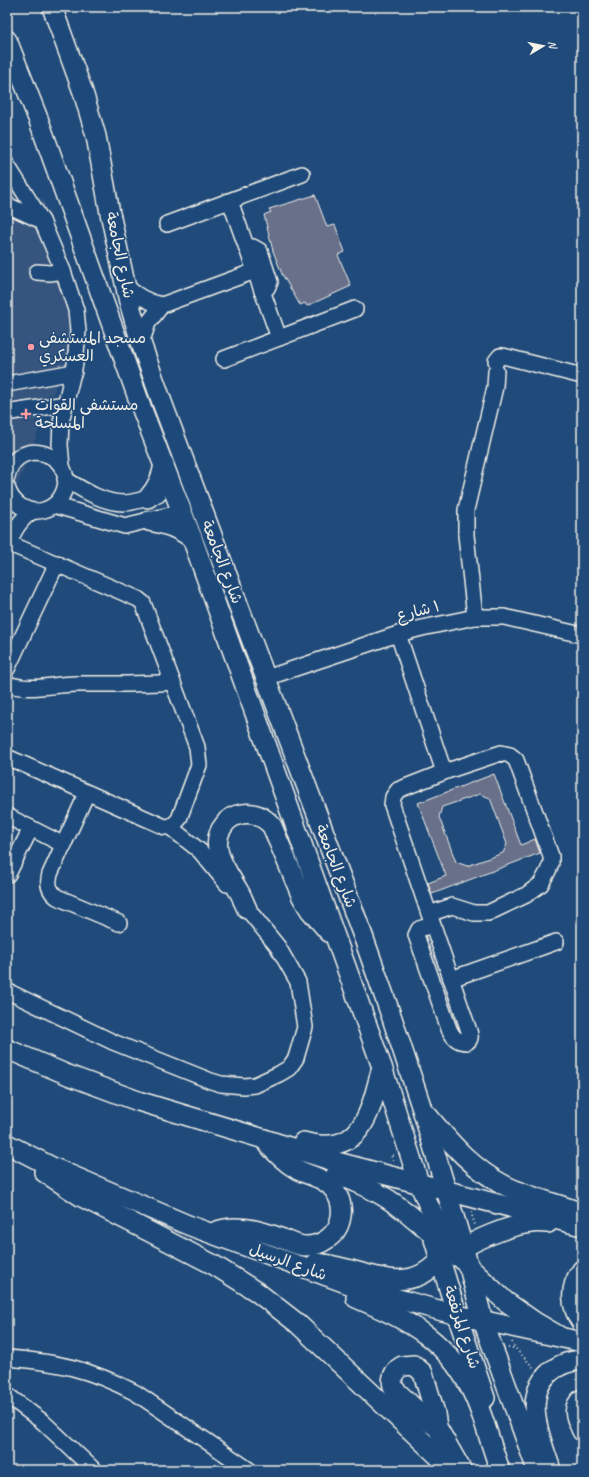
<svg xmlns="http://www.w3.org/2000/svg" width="589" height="1477" font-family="Caveat,'Playpen Sans Arabic',sans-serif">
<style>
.built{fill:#35557f}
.building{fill:#68708a;stroke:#f4f1e8;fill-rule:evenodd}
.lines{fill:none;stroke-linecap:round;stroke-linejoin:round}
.minor-casing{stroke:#f4f1e8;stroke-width:18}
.major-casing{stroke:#f4f1e8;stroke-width:22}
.path{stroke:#f4f1e8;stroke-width:2;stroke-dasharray:1 3;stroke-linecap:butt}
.minor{stroke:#1f4a7a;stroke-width:15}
.major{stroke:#1f4a7a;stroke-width:19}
.poi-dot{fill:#ff9aa2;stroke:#1f4a7a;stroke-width:1.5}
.labels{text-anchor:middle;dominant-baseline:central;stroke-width:3;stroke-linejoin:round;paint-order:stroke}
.street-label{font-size:16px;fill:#f4f1e8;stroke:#1f4a7a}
.poi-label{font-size:16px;fill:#f4f1e8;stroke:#1f4a7a;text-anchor:start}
</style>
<rect width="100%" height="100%" fill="#1f4a7a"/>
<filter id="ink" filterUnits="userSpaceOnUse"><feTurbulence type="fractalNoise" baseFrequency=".025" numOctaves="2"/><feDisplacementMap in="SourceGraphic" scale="8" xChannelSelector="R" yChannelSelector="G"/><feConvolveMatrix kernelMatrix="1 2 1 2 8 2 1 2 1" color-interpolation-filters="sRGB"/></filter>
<g filter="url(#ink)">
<path class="built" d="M 7,180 L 44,201 L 83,315 L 7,513 Z"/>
<g class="building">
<path d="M 315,195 L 327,227 L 335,225 L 345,252 L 338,255 L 351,286 L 307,306 L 305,303 L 300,305 L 282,274 L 273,251 L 264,215 L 271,212 L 269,209 Z"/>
<path d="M 494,774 L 521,845 L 535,839 L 540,853 L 432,894 L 428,883 L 446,876 L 418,803 ZM 480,794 L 490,798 L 507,844 L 503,853 L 467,866 L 456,862 L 439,817 L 442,807 Z"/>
</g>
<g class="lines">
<g class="minor-casing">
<g id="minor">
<path d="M 7,165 L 42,221 L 63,271 L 76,310 L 78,331 L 75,364 L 61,422 L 60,445 L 62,467"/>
<path d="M 230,201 L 279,338"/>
<path d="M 7,205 L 42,221"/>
<path d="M 167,224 L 302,174"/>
<path d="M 247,248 L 253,247 L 260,251 L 270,282 L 267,288 L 262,291"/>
<path d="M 37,272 L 50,273 L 63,271"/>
<path d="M 125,285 C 136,296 147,302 162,305"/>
<path d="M 142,346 L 143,338 L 148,323 L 162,305 L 255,271"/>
<path d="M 224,359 L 355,309"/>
<path d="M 496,361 L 500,356 L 503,356 L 582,376"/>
<path d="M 7,384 L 74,372"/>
<path d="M 7,411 L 12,412 L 66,404"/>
<path d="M 7,477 C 16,434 77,453 64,491 C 61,499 55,506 47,509 C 30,516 12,505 7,487"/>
<path d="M 65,479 C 83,490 103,503 124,503 C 133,503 148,498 158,495"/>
<path d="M 54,505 L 125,526 L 182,512"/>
<path d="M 7,546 C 14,531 19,520 33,511"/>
<path d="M 475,617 L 466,535 L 466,510 L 495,387 L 496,371"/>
<path d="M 398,634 L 444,772"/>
<path d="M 7,669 L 57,563"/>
<path d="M 266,678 L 398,634 L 422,628 L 475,617 L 504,617 L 582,635"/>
<path d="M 7,684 C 32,692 52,684 77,684 C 108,684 140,685 172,682"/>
<path d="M 7,757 L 165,827 C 171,827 174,825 179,819 L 199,765 L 197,747 L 143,603 L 138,599 L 8,543"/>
<path d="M 87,793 L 50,874 C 47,884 49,891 57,897 L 119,923"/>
<path d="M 7,816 L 64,845"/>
<path d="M 170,827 L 200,851 L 227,884"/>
<path d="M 8,874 L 31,828"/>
<path d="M 429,914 L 452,906 L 474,913 L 488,913 L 526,895 L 541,884 L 548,871 L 551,863 L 551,856 L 516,760 L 510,755 L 501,753 L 444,772 L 398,790 L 393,797 L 392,805 L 469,1031 C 471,1036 471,1039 467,1042 C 457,1042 453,1037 449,1029 L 416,935 L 419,929 L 432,925"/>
<path d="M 451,979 L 556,942"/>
<path d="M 7,991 L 113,1042 L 211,1081 L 221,1084 L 244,1086 L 255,1085 L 279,1074 L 289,1068 L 296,1058 L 305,1027 L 298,982 L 278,947 L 241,901"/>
<path d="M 7,1358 C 58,1362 90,1369 136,1393 L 249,1470"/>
<path d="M 7,1395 L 43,1422 L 94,1470"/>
</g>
</g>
<g class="major-casing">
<g id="major">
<path d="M 52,7 L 83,92 L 96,136 L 110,213 L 129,302 L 142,346 L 163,405 L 363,936 L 392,1018 L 422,1109 L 469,1267 L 483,1321 L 537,1470"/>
<path d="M 7,40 L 39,121 L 143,412 L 192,538 L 382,1067 L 419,1183 L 428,1204 L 450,1245 L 469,1267 L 505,1301 L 535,1322 L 559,1336"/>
<path d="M 148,498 C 157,488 162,478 164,464"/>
<path d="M 149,521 C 165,523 178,528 192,538"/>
<path d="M 247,909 C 244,903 242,896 238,890 C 227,871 207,846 224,825 C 228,819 235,815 242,814 C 254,812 264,817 272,826 L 302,897 L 310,910 L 329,932"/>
<path d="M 7,1049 L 68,1075 L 138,1101 L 264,1139 L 333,1161 L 582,1226"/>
<path d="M 427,1115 C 450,1142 471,1168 504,1185 C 528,1197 556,1203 582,1213"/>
<path d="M 303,1142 C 363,1158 370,1112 382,1067"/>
<path d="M 7,1144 L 52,1167 L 188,1225 L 365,1290 L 457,1315 L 582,1342"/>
<path d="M 44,1172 L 82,1197 L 214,1265 L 257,1292 L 297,1323 L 453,1470"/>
<path d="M 336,1174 C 369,1187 389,1197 416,1220 C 423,1226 430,1231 435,1237"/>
<path d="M 429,1223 L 457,1315 L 485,1398"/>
<path d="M 215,1232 C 235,1223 263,1231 283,1239 C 290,1241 297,1246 306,1246 C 321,1246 336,1236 340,1221 C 343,1210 341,1199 334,1190 C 326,1178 310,1176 298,1170 C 284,1162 274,1152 264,1139"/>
<path d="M 455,1256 C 465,1242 514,1224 532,1223 C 537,1222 543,1223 548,1223"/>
<path d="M 315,1263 C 364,1266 411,1306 447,1250"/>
<path d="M 582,1270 C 569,1286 570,1307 582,1323"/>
<path d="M 356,1298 C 410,1321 450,1341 475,1398 C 485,1421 491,1446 500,1470"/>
<path d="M 582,1399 C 570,1409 577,1419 582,1431"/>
<path d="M 437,1427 L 429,1422 L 394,1389 C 390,1380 393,1371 402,1366 L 414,1365 L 423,1373 L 435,1413 L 437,1427 L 461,1469"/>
<path d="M 551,1470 C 542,1441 522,1399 548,1374 C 558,1364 569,1361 582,1360"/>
</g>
</g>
<g class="path">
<path d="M 393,1161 L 391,1155 L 395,1155"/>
<path d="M 471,1212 L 475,1225"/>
<path d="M 512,1342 L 515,1348 L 535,1369"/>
<path d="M 508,1348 L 515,1348"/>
</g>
<use href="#minor" class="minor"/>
<use href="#major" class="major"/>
</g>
</g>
<g class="poi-dot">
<circle cx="31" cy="347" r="4"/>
<path d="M24 408h4v4h4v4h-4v4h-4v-4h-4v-4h4z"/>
</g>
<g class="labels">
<g class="street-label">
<text transform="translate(120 255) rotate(78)">شارع الجامعة</text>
<text transform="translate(222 562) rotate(69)">شارع الجامعة</text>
<text transform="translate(418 611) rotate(-14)">١ شارع</text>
<text transform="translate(336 866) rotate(69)">شارع الجامعة</text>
<text transform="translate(288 1262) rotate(20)">شارع الرسيل</text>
<text transform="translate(462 1327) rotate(72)">شارع المرتفعة</text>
</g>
<g class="poi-label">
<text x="39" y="338">مسجد المستشفى<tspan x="39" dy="18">العسكري</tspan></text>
<text x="35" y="405">مستشفى القوات<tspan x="35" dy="18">المسلحة</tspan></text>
</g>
</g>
<rect width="589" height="1477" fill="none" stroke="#1f4a7a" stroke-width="24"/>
<rect x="12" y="12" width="565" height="1453" fill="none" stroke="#f4f1e8" stroke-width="1.5" filter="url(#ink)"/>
<g transform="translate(543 46) rotate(80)" stroke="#1f4a7a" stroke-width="3" paint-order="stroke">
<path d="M0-3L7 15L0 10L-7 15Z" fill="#f4f1e8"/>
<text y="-6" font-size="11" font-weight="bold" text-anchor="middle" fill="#f4f1e8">N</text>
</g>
</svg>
